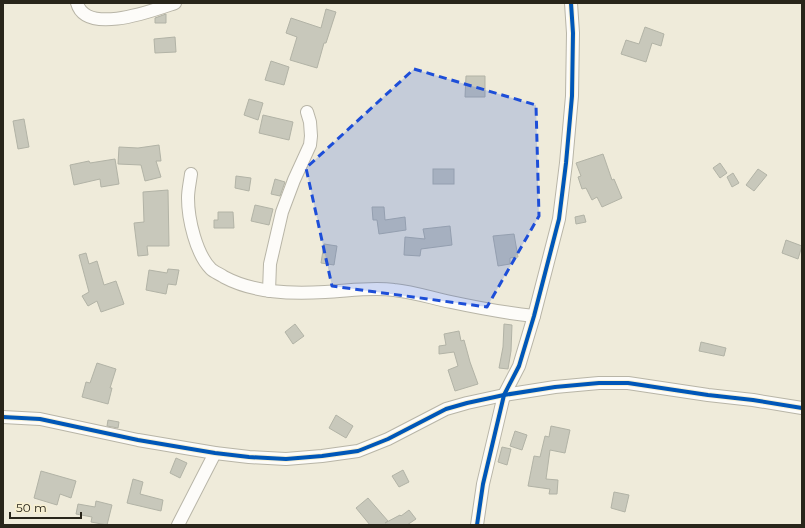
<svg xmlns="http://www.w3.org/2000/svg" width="805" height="528" font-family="Montserrat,sans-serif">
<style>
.building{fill:#c8c8bb;stroke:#b2b3a6}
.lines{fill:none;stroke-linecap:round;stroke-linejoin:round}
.minor-casing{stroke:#b8b5a7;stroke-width:14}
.minor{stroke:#fdfcf9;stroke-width:12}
.cycleway-casing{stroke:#f8f0d1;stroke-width:6}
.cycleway{stroke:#0057b8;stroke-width:4}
.marked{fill:#1d4ed8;fill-opacity:0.2;stroke:#1d4ed8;stroke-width:3;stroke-dasharray:8 5;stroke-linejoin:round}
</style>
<rect width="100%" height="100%" fill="#efebda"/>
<g class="building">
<path d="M 326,9 L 336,12 L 326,43 L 324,43 L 317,68 L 290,60 L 297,37 L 286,33 L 291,18 L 321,28 Z"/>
<path d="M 166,14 L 166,23 L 155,23 L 155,18 Z"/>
<path d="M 645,27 L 664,34 L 661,46 L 652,43 L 646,62 L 621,54 L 626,40 L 639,44 Z"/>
<path d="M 175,37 L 176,52 L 155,53 L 154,39 Z"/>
<path d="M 271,61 L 289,67 L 284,85 L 265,80 Z"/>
<path d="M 466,76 L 485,76 L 485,97 L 465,97 Z"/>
<path d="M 249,99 L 263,103 L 258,120 L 244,115 Z"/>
<path d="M 263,115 L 293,122 L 289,140 L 259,133 Z"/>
<path d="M 24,119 L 29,147 L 18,149 L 13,121 Z"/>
<path d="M 159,145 L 161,161 L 156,161 L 161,177 L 145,181 L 141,165 L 118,164 L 119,147 L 138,148 Z"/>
<path d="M 603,154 L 612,180 L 614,179 L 622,198 L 602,207 L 597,197 L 592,200 L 586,188 L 582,189 L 578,177 L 581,176 L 576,163 Z"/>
<path d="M 115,159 L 119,184 L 101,187 L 100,179 L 74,185 L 70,165 L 89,161 L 90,163 Z"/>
<path d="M 720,163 L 727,173 L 720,178 L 713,168 Z"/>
<rect x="433" y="169" width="21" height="15"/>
<path d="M 758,169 L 767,175 L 754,191 L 746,185 Z"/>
<path d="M 733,173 L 739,183 L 732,187 L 727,177 Z"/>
<path d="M 236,176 L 251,178 L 249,191 L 235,188 Z"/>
<path d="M 275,179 L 285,182 L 280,196 L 271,194 Z"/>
<path d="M 168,190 L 169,246 L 147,246 L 148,255 L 138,256 L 134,223 L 144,222 L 143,192 Z"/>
<path d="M 255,205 L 273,209 L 269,225 L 251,221 Z"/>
<path d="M 372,207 L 384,207 L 385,220 L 405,217 L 406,230 L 379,234 L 377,220 L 373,220 Z"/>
<path d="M 218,212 L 233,212 L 234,228 L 214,228 L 214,220 L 218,220 Z"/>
<path d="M 584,215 L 586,222 L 576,224 L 575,217 Z"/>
<path d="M 450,226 L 452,245 L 421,249 L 420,256 L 404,255 L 405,237 L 425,239 L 423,229 Z"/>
<path d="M 514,234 L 518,257 L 510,258 L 510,264 L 498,266 L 493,236 Z"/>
<path d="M 786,240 L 802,246 L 798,259 L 782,253 Z"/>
<path d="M 324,244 L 337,246 L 334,265 L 321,263 Z"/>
<path d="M 86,253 L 89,264 L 97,261 L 104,285 L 116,281 L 124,304 L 101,312 L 97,301 L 88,306 L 82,296 L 89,292 L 79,255 Z"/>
<path d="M 168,269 L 179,270 L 176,285 L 168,284 L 166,294 L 146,290 L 149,270 L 167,273 Z"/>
<path d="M 295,324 L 304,336 L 293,344 L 285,332 Z"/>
<path d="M 504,324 L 512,325 L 511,351 L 508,369 L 499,368 L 503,347 Z"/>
<path d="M 459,331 L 461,341 L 464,340 L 470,362 L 478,384 L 455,391 L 448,370 L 458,366 L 454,352 L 439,354 L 439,346 L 446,345 L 444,334 Z"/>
<path d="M 701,342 L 726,348 L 724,356 L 699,351 Z"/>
<path d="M 97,363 L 116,369 L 110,388 L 112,388 L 108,404 L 82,397 L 86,382 L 90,383 Z"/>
<path d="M 336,415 L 353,426 L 346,438 L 329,428 Z"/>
<path d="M 108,420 L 119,422 L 118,428 L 107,426 Z"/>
<path d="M 551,426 L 570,430 L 565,453 L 550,450 L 546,479 L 558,480 L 557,494 L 549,494 L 550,489 L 528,486 L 534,456 L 540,457 L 545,436 L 549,437 Z"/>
<path d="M 515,431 L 527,435 L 522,450 L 510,446 Z"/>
<path d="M 502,447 L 511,449 L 507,465 L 498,462 Z"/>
<path d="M 176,458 L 187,463 L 180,478 L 170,473 Z"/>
<path d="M 403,470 L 409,482 L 399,487 L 392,476 Z"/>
<path d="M 41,471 L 76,481 L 71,498 L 60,494 L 57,505 L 34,498 Z"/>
<path d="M 133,479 L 143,482 L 140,494 L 163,500 L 161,511 L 127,503 Z"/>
<path d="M 614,492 L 629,495 L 625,512 L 611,508 Z"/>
<path d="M 368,498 L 388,521 L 385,523 L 400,515 L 401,516 L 409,510 L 416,519 L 407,525 L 370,525 L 356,508 Z"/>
<path d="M 96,501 L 112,505 L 107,525 L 91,522 L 92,517 L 76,514 L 78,504 L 95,507 Z"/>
</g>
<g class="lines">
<g class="minor-casing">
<g id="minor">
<path d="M 77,3 C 86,36 154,10 175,3"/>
<path d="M 191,174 C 190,182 188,190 188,198 C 188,219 196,254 211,269 C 214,272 220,274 224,277 C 254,293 291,294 325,292 C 348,291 371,287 394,290 C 413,292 432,298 451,302 C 479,308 506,313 534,316"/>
<path d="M 269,291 L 270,264 L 282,212 L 294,180 L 310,145 L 311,136 L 310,122 L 307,112"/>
<path d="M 3,417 L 40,419 L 138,440 L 215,453 L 249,457 L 286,459 L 322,456 L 358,451 L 388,439 L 446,409 L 467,403 L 504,395 L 555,387 L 599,383 L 628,383 L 708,395 L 753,400 L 802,408"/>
<path d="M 178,525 L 215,453"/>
<path d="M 477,525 L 483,484 L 504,395 L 519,366 L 534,316 L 559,219 L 566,163 L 572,96 L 573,33 L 571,3"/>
</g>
</g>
<use href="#minor" class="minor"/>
<g class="cycleway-casing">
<g id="cycleway">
<path d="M 3,417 L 40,419 L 138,440 L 215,453 L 249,457 L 286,459 L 322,456 L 358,451 L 388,439 L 446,409 L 467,403 L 504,395 L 555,387 L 599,383 L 628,383 L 708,395 L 753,400 L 802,408"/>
<path d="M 477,525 L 483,484 L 504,395 L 519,366 L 534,316 L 559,219 L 566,163 L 572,96 L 573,33 L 571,3"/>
</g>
</g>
<use href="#cycleway" class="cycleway"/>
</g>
<path class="marked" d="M 414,69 L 536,105 L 539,216 L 487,307 L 332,286 L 306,168 Z"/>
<rect width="805" height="528" fill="none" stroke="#28251a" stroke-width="8"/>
<path d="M10 512v6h71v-6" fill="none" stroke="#28251a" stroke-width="2"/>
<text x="16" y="512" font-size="12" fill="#28251a" stroke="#f8f0d1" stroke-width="3" paint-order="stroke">50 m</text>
</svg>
